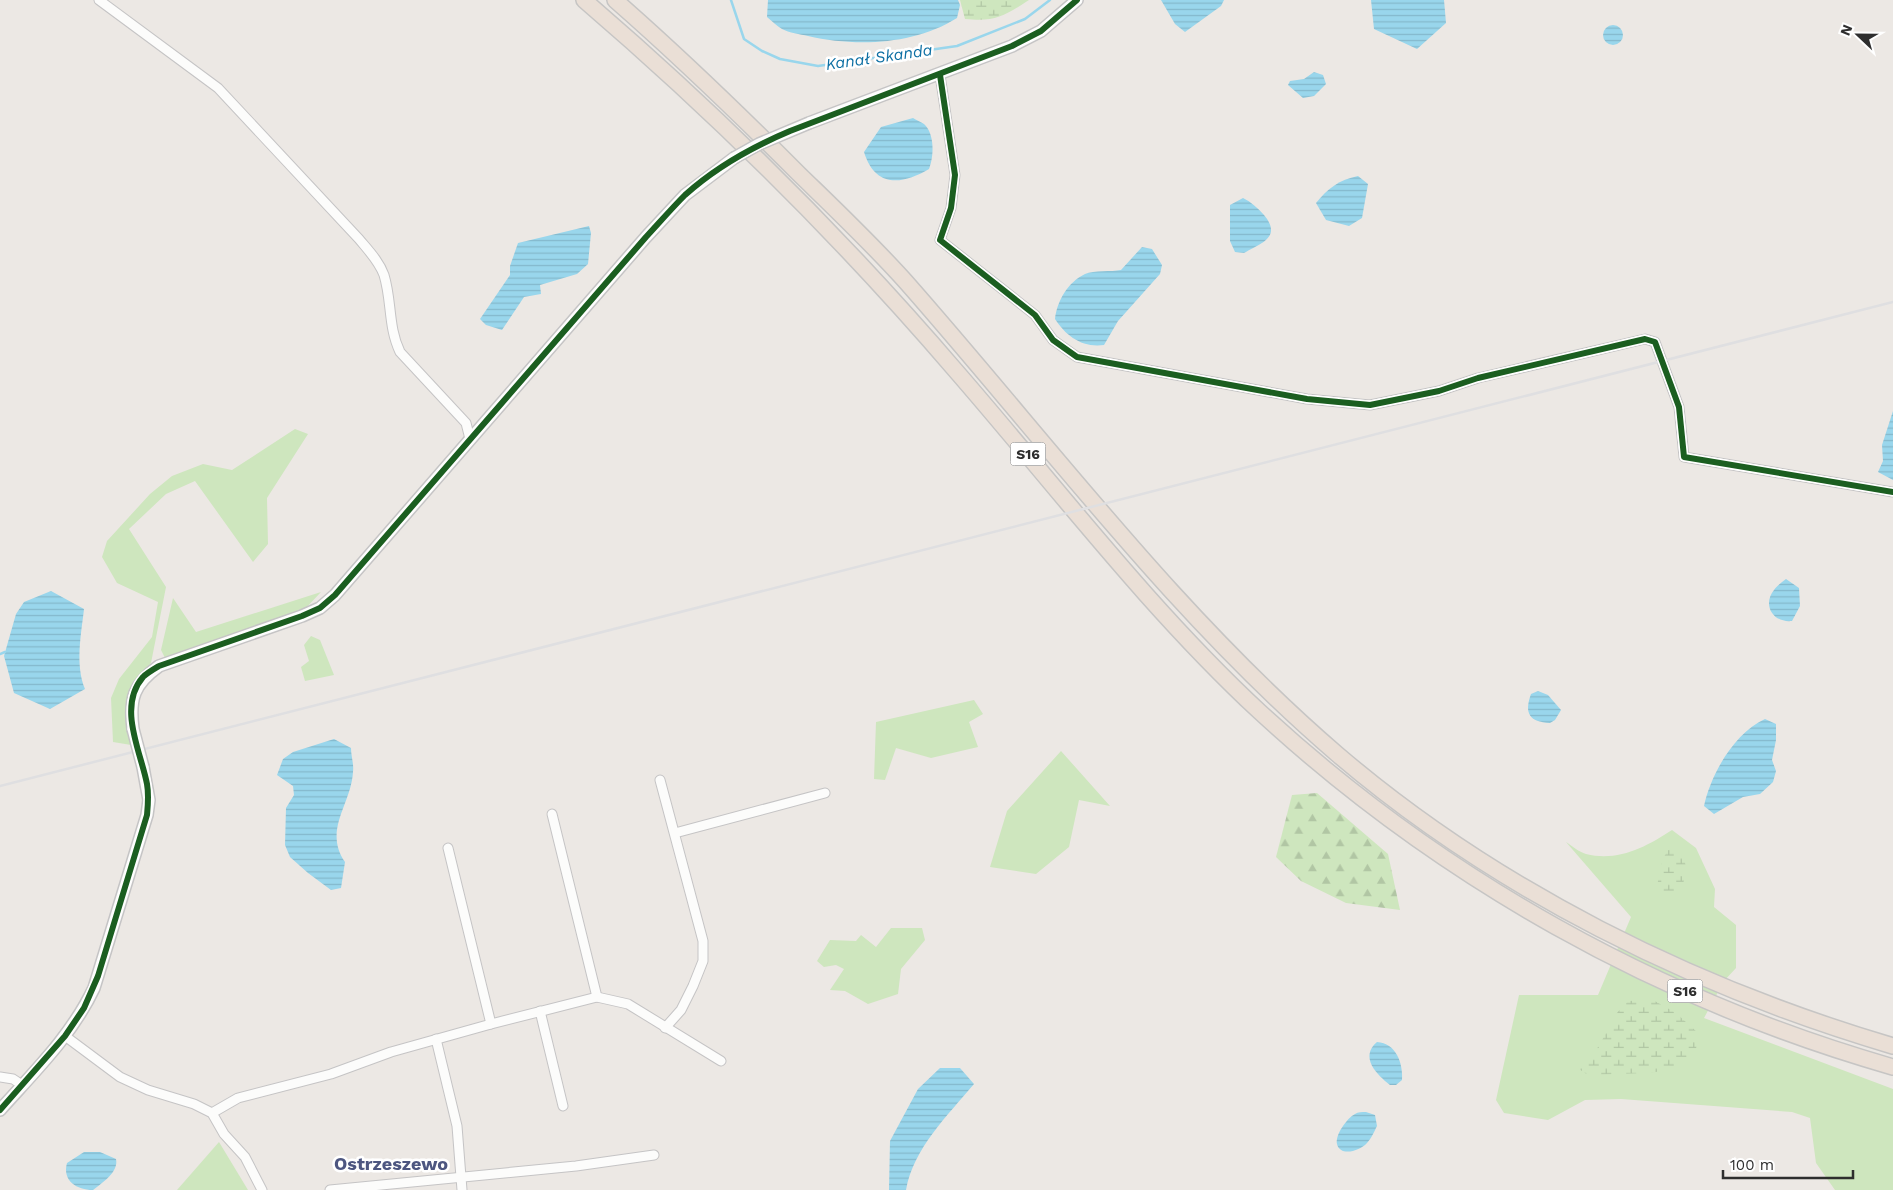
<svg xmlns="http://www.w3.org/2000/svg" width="1893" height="1190" font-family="'Work Sans',sans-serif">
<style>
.grass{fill:#cee6be}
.forest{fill:url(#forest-firs)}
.wetland{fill:url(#wetland-marsh)}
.water{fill:url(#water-rules)}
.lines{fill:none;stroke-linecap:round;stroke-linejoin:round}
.stream{stroke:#99d6ec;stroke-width:2.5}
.street-casing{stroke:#c5c4c5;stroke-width:11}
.secondary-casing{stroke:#c5c4c5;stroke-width:14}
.highway-casing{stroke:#c6c5c4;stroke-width:18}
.street{stroke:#fcfcfb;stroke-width:9}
.secondary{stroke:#fcfcfb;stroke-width:11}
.highway{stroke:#eadfd6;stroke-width:15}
.rail{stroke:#dfdfe1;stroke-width:2.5}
.secondary-bridge-casing{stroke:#c5c4c5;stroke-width:14;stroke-linecap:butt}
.secondary-bridge{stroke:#fcfcfb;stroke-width:11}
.cycleway-casing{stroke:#fff;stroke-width:9}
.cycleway{stroke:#1b5e20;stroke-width:6}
.labels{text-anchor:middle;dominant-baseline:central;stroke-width:5;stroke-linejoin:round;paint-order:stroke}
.shield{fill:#fff;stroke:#6d6d6d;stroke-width:1}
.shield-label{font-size:14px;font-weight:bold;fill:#2e2e2e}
.water-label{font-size:16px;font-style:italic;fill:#0d6fa3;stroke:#fff}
.quarter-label{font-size:18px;font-weight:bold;fill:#4d5680;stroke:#fff}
</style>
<defs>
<pattern id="forest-firs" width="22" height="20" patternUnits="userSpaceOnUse" patternTransform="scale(1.25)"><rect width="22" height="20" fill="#cee6be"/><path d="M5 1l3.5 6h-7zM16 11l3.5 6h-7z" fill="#b1c6a4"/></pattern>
<pattern id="wetland-marsh" width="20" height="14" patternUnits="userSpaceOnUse" patternTransform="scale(1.25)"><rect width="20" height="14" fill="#cee6be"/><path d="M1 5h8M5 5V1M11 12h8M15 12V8" fill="none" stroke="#b1c6a4"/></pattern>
<pattern id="water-rules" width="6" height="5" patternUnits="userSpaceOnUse" patternTransform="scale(1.25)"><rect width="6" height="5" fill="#99d6ec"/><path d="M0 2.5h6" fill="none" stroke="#84b8cb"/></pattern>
</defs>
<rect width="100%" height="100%" fill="#ece8e4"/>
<g class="grass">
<path d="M 295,429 L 308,434 L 267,498 L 268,544 L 253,562 L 195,481 L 166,494 L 129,529 L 166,587 L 151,663 L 133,684 L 128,730 L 131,745 L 113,742 L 111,698 L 119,679 L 152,637 L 158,602 L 117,583 L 102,557 L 107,541 L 150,494 L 172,476 L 203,464 L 232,470 Z"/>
<path d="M 321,592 L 305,609 L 165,658 L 161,650 L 173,598 L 196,632 Z"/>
<path d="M 311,636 L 320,640 L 334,675 L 305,681 L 301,667 L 309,661 L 304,645 Z"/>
<path d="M 974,700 L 983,714 L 969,722 L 978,747 L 931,758 L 896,748 L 885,780 L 874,779 L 876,722 Z"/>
<path d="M 1061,751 L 1110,806 L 1079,800 L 1069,847 L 1036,874 L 990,867 L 1007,811 Z"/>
<path d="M 1672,830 L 1696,848 L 1715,889 L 1714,907 L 1736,925 L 1736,968 L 1724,981 L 1704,1018 L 1893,1089 L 1893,1190 L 1835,1190 L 1816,1163 L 1810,1118 L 1792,1112 L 1621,1099 L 1585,1100 L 1548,1120 L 1504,1113 L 1496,1100 L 1519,995 L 1598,995 L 1631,917 L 1566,842 C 1572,846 1579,852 1586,854 C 1618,862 1646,847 1672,830 Z"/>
<path d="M 891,928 L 922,928 L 925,940 L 901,969 L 898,994 L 868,1004 L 845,991 L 830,990 L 844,969 L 836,965 L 824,967 L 817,961 L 830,940 L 856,941 L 861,935 L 876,947 Z"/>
<path d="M 219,1142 L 248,1190 L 177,1190 Z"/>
</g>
<path class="forest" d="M 1317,793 L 1388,854 L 1400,910 L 1346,903 L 1301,881 L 1276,857 L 1292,795 Z"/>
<g class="wetland">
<path d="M 960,0 L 1029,0 C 1004,16 996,22 965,19 Z"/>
<path d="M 1674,849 C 1693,862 1685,878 1679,895 L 1669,900 L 1658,895 C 1657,878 1659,864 1668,850 Z"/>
<path d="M 1653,1000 L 1676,1013 L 1698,1033 L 1695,1058 L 1672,1070 L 1647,1073 L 1588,1075 L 1579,1069 L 1599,1046 L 1616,1014 L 1628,1001 Z"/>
</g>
<g class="water">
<path d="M 768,0 L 958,0 L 960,5 L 957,18 C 914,45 856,47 808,36 C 800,34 789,33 782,29 C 777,26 772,21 767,17 Z"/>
<path d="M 1161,0 L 1224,0 L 1221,6 L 1185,32 L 1175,24 Z"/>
<path d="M 1371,0 L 1444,0 L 1446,23 L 1417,49 L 1374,29 Z"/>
<circle cx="1613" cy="35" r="10"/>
<path d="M 1314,72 L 1323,75 L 1326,84 L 1314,96 L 1303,98 L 1288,85 L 1290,81 L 1304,79 Z"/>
<path d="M 913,118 C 916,120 921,122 924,124 C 935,134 934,157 929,169 C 902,185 875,188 864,152 L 881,127 Z"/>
<path d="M 1358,176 L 1368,184 L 1362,218 L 1349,226 L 1326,220 L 1316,203 C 1328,188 1339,180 1358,176 Z"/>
<path d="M 1243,198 C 1251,202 1258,208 1264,215 C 1282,237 1262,243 1244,253 L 1235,252 L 1230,241 L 1230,205 Z"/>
<path d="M 589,226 L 591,233 L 588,264 L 577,274 L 540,285 L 541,294 L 524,297 L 502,330 L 486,325 L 480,319 L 510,275 L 510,266 L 518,243 Z"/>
<path d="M 1142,247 L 1152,249 L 1162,265 L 1160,274 L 1118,321 L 1104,345 C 1082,348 1066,336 1055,319 C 1057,301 1068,282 1085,274 C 1094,270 1111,272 1121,270 Z"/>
<path d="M 1893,411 L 1893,480 L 1878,472 L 1883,461 L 1882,445 Z"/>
<path d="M 1786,579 L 1799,588 L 1800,606 L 1792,621 C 1773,623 1762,605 1774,590 C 1777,586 1782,582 1786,579 Z"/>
<path d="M 51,591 L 84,609 C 81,635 75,665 85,689 L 50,709 L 14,693 L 4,656 L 16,614 L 24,602 Z"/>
<path d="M 1538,691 L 1548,695 L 1561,710 L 1555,720 L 1550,723 C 1529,722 1524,713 1531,694 Z"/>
<path d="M 1765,719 L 1776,724 L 1776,740 L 1772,760 L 1776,771 L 1773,782 L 1760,794 L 1743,797 L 1714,814 L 1704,806 C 1711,774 1734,733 1765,719 Z"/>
<path d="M 334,739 L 351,748 C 351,756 354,764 353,772 C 351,805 323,830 345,862 L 341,888 L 331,890 L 308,873 L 290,857 L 285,845 L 286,808 L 294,795 L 293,786 L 277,775 L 283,759 L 293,752 Z"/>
<path d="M 1377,1042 C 1396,1043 1403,1063 1402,1080 L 1396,1085 L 1390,1085 C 1377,1075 1359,1057 1377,1042 Z"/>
<path d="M 940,1068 L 960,1068 L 974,1084 C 948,1115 913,1149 906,1190 L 889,1190 L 890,1141 L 918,1089 Z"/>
<path d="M 1366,1112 L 1375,1115 L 1377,1126 C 1374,1132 1371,1139 1367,1143 C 1360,1151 1340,1157 1337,1144 C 1335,1135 1347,1118 1355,1114 C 1358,1112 1362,1112 1366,1112 Z"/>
<path d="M 84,1152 L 100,1152 L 116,1159 C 119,1172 102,1183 93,1190 C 77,1190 62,1181 67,1163 Z"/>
</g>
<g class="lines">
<g class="stream">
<path d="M 731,0 L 744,39 L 762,51 L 780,59 L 818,66 L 957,46 L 1025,19 L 1050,0"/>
<path d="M 0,654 L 5,652"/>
</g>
<g class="street-casing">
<g id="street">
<path d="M 99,0 L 218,88 L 359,239 C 368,250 379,261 384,275 C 392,301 388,327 400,352 L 466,423 L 470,439"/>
<path d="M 940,75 L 955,175 L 951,208 L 940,240 L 1035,315 L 1053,340 L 1077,357 L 1307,399 L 1370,405 L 1439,391 L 1478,378 L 1645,339 L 1655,342 L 1679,407 L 1684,457 L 1893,492"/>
<path d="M 660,780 L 703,941 L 703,961 L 693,986 L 681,1010 L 665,1028"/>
<path d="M 552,814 L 597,997"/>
<path d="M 675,833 L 825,793"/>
<path d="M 448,848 L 491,1024"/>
<path d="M 540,1011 L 563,1106"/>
<path d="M 65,1036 L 120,1077 L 148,1090 L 194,1104 L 212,1113 L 224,1134 L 245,1157 L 262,1190"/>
<path d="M 436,1039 L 457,1126 L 462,1190"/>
<path d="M 0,1077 L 13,1079 L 22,1085"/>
<path d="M 212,1113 L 238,1098 L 331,1074 L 391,1052 L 491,1024 L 597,997 L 628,1004 L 721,1061"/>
<path d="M 330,1190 L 576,1166 L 654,1155"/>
</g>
</g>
<g class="secondary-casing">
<g id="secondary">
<path d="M 809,123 L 1012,46 L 1041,31 L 1077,0"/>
<path d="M 133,729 C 129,698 134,684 159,666 L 302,616 L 320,608 L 335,595 L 646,237 L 685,195 L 734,158"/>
<path d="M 0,1110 C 34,1072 72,1035 94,988 L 147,815 L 149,800 L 143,767"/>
</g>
</g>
<g class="highway-casing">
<g id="highway">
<path d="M 584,0 C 718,115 842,238 956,371 C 1056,486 1148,608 1260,712 C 1440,878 1658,1000 1893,1067"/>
<path d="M 615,0 C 679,56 739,114 799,174 C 835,209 872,244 906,282 C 1047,442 1174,614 1337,754 C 1496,890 1693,987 1893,1046"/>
</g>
</g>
<use href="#street" class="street"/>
<use href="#secondary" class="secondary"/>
<use href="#highway" class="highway"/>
<path class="rail" d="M 0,786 L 1893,302"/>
<g class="secondary-bridge-casing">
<g id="secondary-bridge">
<path d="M 734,158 L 759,144 L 809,123"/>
<path d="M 133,729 L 143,767"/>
</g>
</g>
<use href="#secondary-bridge" class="secondary-bridge"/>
<g class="cycleway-casing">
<g id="cycleway">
<path d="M 940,75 L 955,175 L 951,208 L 940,240 L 1035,315 L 1053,340 L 1077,357 L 1307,399 L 1370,405 L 1439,391 L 1478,378 L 1645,339 L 1655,342 L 1679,407 L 1684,457 L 1893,492"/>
<path d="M 0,1110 L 65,1036 L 84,1008 L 98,976 L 147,815 C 148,804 149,795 147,784 C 141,752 117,707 143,677 C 147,673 154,669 159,666 L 302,616 L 320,608 L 335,595 L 646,237 C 659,223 672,208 685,195 C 716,167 752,147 790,131 L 1012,46 L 1041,31 L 1077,0"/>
</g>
</g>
<use href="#cycleway" class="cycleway"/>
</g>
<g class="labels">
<g class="shield">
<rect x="1010.5" y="442.5" width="35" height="23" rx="4"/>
<rect x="1667.5" y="979.5" width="35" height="23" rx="4"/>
</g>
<g class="shield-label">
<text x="1028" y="454">S16</text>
<text x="1685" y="991">S16</text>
</g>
<g class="water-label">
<text transform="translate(879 57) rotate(-8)">Kanał Skanda</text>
</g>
<g class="quarter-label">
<text x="391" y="1163">Ostrzeszewo</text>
</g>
</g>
<g transform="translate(1858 35) rotate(292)" stroke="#ffffff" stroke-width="4" paint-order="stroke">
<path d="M0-4L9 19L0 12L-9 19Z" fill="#2e2e2e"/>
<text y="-8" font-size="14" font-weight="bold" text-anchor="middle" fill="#2e2e2e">N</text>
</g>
<path d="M1723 1170v8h130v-8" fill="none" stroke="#2e2e2e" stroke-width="2.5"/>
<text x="1730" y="1170" font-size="15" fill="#2e2e2e" stroke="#ffffff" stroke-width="4" paint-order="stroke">100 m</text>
</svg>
